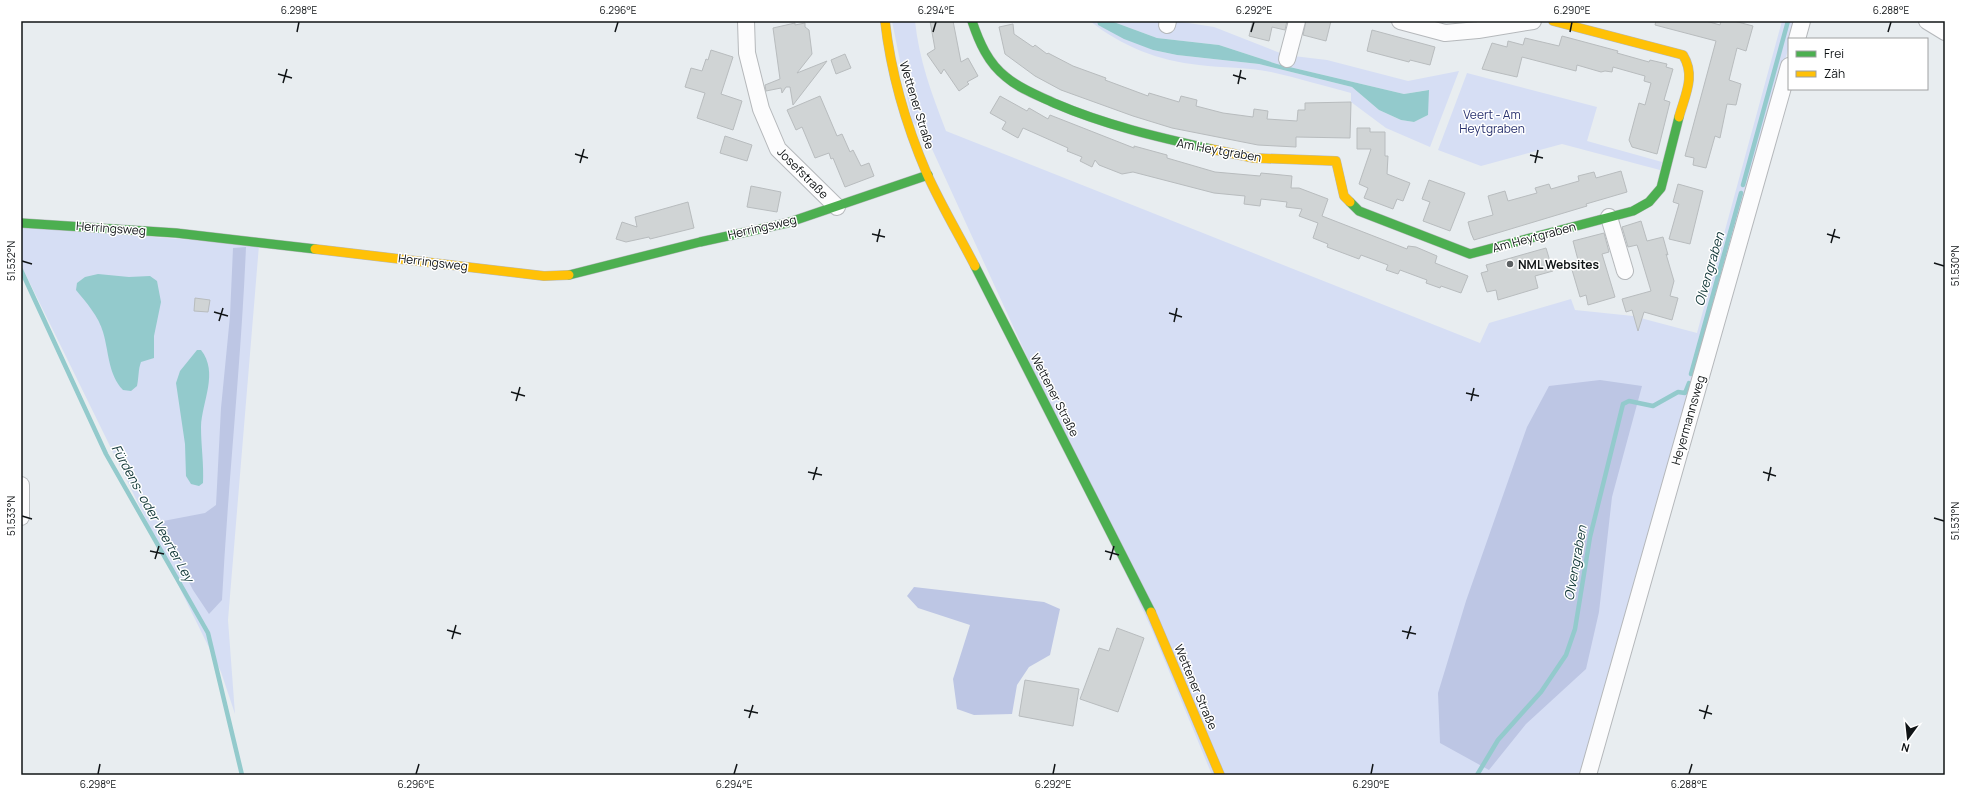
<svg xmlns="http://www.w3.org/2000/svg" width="1966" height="796" font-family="Manrope,sans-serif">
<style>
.green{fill:#d6def4}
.forest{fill:#bdc6e4}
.water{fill:#93cacc}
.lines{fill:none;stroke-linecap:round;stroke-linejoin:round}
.stream{stroke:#93cacc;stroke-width:4.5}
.building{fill:#d0d4d5;stroke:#b8bcbe}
.street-casing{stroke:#b5b8bb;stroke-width:18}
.fast-casing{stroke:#b5b8bb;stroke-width:10}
.slow-casing{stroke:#b5b8bb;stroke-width:10}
.street{stroke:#fcfcfd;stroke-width:16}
.fast{stroke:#4caf50;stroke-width:9}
.slow{stroke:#ffc107;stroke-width:9}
.ticks{fill:none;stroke:#101416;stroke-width:1.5}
.poi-dot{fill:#5c6062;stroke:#fff;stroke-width:1.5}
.labels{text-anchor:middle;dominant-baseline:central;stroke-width:3;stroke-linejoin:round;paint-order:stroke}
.street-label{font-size:12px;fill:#101416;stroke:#fff}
.park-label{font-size:12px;fill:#29326f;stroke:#fff}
.poi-label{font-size:12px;font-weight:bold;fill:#101416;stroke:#fff;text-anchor:start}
.water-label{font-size:13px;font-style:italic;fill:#113738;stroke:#fff}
.neatline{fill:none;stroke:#101416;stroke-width:1.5}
.ticks-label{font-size:10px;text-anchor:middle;fill:#101416}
</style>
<rect width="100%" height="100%" fill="#e8edf0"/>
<g class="green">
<path d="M 892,21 L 915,21 C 919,60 932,95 946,131 L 1480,343 L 1489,323 L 1571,299 L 1575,310 L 1633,316 L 1697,333 L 1782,21 L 1796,21 L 1791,39 L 1789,39 L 1789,46 L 1581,775 L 1212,775 L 1152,630 L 927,138 L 912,121 Z"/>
<path d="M 1090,21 L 1097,21 L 1098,25 L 1153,50 L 1177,55 L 1259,64 L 1352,87 L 1379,110 L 1401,120 L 1414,122 L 1428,115 L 1428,90 L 1404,94 L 1277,64 L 1219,45 L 1157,38 L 1111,21 L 1176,21 L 1214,27 L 1285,55 L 1327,60 L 1408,81 L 1459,71 L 1430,147 L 1386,128 L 1351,102 L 1351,93 C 1324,86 1298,78 1271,72 C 1248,67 1223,68 1199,65 C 1159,61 1121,46 1090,21 Z"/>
<path d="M 1467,73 L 1597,107 L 1587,141 L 1662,162 L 1660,170 L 1562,144 L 1481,166 L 1438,150 Z"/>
<path d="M 21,227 L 259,245 L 228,620 L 235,714 L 221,672 L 21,265 Z"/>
</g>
<g class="forest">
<path d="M 246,247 C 241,365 228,482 222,600 L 209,614 L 193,590 L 158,522 L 205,513 L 216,505 L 221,408 L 230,316 L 233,248 Z"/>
<path d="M 1600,380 L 1642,386 L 1612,497 L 1599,612 L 1586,669 L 1526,724 L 1489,770 L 1440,743 L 1438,693 L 1466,601 L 1527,427 L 1549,386 Z"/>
<path d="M 914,587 L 1044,602 L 1060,609 L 1050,655 L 1029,667 L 1017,685 L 1012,714 L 974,715 L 957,709 L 953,679 L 970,625 L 918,608 L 907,596 Z"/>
</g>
<g class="water">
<path d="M 1097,21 L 1111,21 L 1157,38 L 1219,45 L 1277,64 L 1404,94 L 1429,90 L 1428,115 L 1414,122 L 1401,120 L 1379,110 L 1352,87 L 1259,64 L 1177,55 L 1153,50 L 1124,39 L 1098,25 Z"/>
<path d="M 98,274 L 129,277 L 150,276 L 157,281 L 161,302 L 154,336 L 154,358 L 141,362 C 138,370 139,377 137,386 L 131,391 L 123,390 C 108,374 109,352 103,332 C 99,317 86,302 76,290 L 77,283 L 85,277 Z"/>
<path d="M 197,350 L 201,350 C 219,373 202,401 201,427 C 201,446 204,464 203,483 L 199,486 L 191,484 L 186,476 L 185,444 L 176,383 L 180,371 Z"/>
</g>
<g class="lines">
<g class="stream">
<path d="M 1743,185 L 1788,21"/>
<path d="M 21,270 L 106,454 L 208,633 L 242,775"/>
<path d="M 1691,374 L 1741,193"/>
<path d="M 1477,775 L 1498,740 L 1541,692 L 1566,655 L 1575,629 L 1590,537 L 1623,404 L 1629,401 L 1653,406 L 1678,392 L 1685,393 L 1689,383"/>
</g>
</g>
<g class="building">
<path d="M 930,21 L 953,21 L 961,62 L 968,58 L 978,76 L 967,82 L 969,84 L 959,91 L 944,69 L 941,74 L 927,54 L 935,49 Z"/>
<path d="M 1253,21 L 1287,21 L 1285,30 L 1272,27 L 1269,41 L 1249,36 Z"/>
<path d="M 1306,21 L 1331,21 L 1326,41 L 1303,35 Z"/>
<path d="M 1656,21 L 1706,21 L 1720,25 L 1721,21 L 1734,21 L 1753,26 L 1746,51 L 1737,48 L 1729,80 L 1741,84 L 1736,105 L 1727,104 L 1720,138 L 1715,136 L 1706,168 L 1693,165 L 1694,158 L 1685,156 L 1716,41 L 1655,25 Z"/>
<path d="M 795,23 L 795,25 L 805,23 L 805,27 L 809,30 L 812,54 L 797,73 L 827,61 L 793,105 L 790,87 L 786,87 L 782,93 L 781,88 L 766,91 L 765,85 L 780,79 L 773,28 Z"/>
<path d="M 1013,24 L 1014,34 L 1033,47 L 1035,45 L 1047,54 L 1048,53 L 1073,66 L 1106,78 L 1105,80 L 1148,96 L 1149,93 L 1179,102 L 1181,96 L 1197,100 L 1196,106 L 1223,113 L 1253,117 L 1254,109 L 1268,111 L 1267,119 L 1297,121 L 1298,110 L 1305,110 L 1305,103 L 1351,102 L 1350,138 L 1296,137 L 1296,147 L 1258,145 L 1172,128 L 1133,116 L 1061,90 L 1035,76 L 1005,54 L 999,27 Z"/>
<path d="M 1372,30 L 1435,47 L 1430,65 L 1410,60 L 1409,62 L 1367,51 Z"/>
<path d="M 1562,36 L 1618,51 L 1617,53 L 1649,62 L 1650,60 L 1667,64 L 1666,67 L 1673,69 L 1664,100 L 1670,102 L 1657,154 L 1632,147 L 1629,140 L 1639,103 L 1645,105 L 1651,83 L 1644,81 L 1645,76 L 1613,67 L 1612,72 L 1605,71 L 1601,72 L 1577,65 L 1576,71 L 1522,57 L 1517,77 L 1482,69 L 1492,43 L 1507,47 L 1508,41 L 1523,45 L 1525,38 L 1559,46 Z"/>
<path d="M 711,50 L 733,57 L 721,94 L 742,101 L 733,130 L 697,118 L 705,93 L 685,87 L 691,68 L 702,71 L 706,59 L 708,60 Z"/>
<path d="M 845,54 L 851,68 L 836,74 L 831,60 Z"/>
<path d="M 820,96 L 837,136 L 842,134 L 850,152 L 853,150 L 861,166 L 869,163 L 874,176 L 845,187 L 833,158 L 831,159 L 829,153 L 815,158 L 802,127 L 796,130 L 787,110 Z"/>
<path d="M 1000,96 L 1027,111 L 1029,108 L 1048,119 L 1050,115 L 1134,148 L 1134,146 L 1167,155 L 1167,158 L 1215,172 L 1260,176 L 1261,173 L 1292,176 L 1291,188 L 1299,188 L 1328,199 L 1322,216 L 1407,249 L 1408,246 L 1416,247 L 1437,256 L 1435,263 L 1468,276 L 1461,293 L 1441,286 L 1440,288 L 1426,283 L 1427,280 L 1400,270 L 1398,274 L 1386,270 L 1388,265 L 1361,255 L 1359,259 L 1327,247 L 1328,244 L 1313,238 L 1318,223 L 1299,216 L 1302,209 L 1286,207 L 1287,202 L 1261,199 L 1260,206 L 1244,204 L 1245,196 L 1214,193 L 1133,172 L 1122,174 L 1099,165 L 1095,160 L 1092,167 L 1080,161 L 1082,157 L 1067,151 L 1068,148 L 1023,128 L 1018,138 L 1002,129 L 1006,122 L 990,113 Z"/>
<path d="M 1357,128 L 1370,128 L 1370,132 L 1385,132 L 1385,156 L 1388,156 L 1387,174 L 1410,183 L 1403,201 L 1397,199 L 1393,209 L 1364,198 L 1368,188 L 1359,184 L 1371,149 L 1357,149 Z"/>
<path d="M 725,136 L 752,145 L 747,161 L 720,153 Z"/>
<path d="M 1621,171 L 1627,192 L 1586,204 L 1587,206 L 1474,240 L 1471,233 L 1468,222 L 1493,215 L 1488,196 L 1505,191 L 1508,201 L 1537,193 L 1535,188 L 1549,184 L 1551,189 L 1579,181 L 1578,176 L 1594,172 L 1596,178 Z"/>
<path d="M 1429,180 L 1465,193 L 1450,231 L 1423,221 L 1430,202 L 1422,199 Z"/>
<path d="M 1678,184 L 1703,191 L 1690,244 L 1669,239 L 1679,204 L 1673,202 Z"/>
<path d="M 751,186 L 781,192 L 777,212 L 747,207 Z"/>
<path d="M 688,202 L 694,228 L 650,239 L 649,237 L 626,242 L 616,239 L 622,222 L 637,227 L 635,217 Z"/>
<path d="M 1641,221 L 1647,241 L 1663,237 L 1668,255 L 1666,254 L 1674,281 L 1670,296 L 1678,298 L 1672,320 L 1644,312 L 1638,331 L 1632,310 L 1626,312 L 1622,299 L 1651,291 L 1639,251 L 1637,245 L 1628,247 L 1622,227 Z"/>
<path d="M 1604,233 L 1609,252 L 1602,254 L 1615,297 L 1588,305 L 1586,295 L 1580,297 L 1570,263 L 1578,260 L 1573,241 Z"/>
<path d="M 1546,248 L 1553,271 L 1535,276 L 1538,288 L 1498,300 L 1496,290 L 1487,292 L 1481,273 L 1488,271 L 1486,265 Z"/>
<path d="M 195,298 L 210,300 L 208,312 L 194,311 Z"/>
<path d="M 1117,628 L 1144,638 L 1118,712 L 1080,699 L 1099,648 L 1109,651 Z"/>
<path d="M 1025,680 L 1079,689 L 1073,726 L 1019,716 Z"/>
</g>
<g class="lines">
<g class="street-casing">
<g id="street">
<path d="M 746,21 L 747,53 L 761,109 L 778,149 L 837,207"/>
<path d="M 1400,21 L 1445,33 L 1478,30 L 1533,21"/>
<path d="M 1927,21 L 1945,32"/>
<path d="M 1167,25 L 1168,21"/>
<path d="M 1797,39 L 1802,21"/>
<path d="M 1287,59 L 1297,21"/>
<path d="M 1609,217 L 1625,271"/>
<path d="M 21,485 L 21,517"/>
<path d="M 1588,775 L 1789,66"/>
</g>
</g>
<g class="fast-casing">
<g id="fast">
<path d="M 972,21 C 979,42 988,63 1006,77 C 1020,89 1037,95 1054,103 C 1105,125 1157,137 1211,149"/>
<path d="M 1350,202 L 1359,211 L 1470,254 L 1633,211 L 1649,202 L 1661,188 L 1679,117"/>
<path d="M 21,223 L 176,233 L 315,249"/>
<path d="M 975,266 L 1151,612"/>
<path d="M 569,275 L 700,242 L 787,223 L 928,175"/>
</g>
</g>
<g class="slow-casing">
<g id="slow">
<path d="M 885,21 C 891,74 906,125 927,174 C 941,205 959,235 975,266"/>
<path d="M 1553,21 L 1683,55 C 1696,76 1685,95 1679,117"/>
<path d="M 1211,149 L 1254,158 L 1336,161 L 1344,196 L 1350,202"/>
<path d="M 315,249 L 544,276 L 569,275"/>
<path d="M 1151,612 L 1220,775"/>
</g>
</g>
<use href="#street" class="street"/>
<use href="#fast" class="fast"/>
<use href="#slow" class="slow"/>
</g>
<path class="ticks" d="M 297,32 L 299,22M 615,32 L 618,22M 933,32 L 936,22M 1251,32 L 1254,22M 1570,32 L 1572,22M 1888,32 L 1891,22M 278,74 L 292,78M 1233,75 L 1246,79M 283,83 L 287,69M 1238,84 L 1241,70M 575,154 L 588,158M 1530,155 L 1543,158M 580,163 L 584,149M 1535,163 L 1538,150M 872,234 L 885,237M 1827,234 L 1840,238M 877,242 L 880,229M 1831,243 L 1835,229M 22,261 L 32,264M 1934,263 L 1944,266M 214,312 L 228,316M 1169,313 L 1182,317M 219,321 L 223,308M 1174,322 L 1177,308M 511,392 L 525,396M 1466,393 L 1479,396M 516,401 L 520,387M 1471,401 L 1474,388M 808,472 L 822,475M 1763,472 L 1776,476M 813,480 L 817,467M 1768,481 L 1771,467M 22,516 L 32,519M 1934,518 L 1944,521M 150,551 L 164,554M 1105,551 L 1119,555M 155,559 L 159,546M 1110,560 L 1114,546M 447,630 L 461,634M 1402,631 L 1416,634M 452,639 L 456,625M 1407,639 L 1411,626M 744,710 L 758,713M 1699,710 L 1712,714M 749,718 L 753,705M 1704,719 L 1708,705M 98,774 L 100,764M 416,774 L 419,764M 734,774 L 737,764M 1053,774 L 1055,764M 1371,774 L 1373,764M 1689,774 L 1692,764"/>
<circle class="poi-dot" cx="1510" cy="264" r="4"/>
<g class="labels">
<g class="street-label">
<text transform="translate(917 105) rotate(73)">Wettener Straße</text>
<text transform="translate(1219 150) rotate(10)">Am Heytgraben</text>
<text transform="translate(803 173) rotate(45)">Josefstraße</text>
<text transform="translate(762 227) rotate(-13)">Herringsweg</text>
<text transform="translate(111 228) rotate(4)">Herringsweg</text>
<text transform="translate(1534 237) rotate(-15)">Am Heytgraben</text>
<text transform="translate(433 262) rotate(7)">Herringsweg</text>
<text transform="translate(1055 395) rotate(63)">Wettener Straße</text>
<text transform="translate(1688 420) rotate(-74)">Heyermannsweg</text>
<text transform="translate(1196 687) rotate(67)">Wettener Straße</text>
</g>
<g class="park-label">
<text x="1492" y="114">Veert - Am<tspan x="1492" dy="14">Heytgraben</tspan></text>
</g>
<g class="poi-label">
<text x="1518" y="264">NML Websites</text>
</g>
<g class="water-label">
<text transform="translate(1709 269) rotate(-74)">Olvengraben</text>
<text transform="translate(153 513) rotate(61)">Fürdens- oder Veerter Ley</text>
<text transform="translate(1575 563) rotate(-80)">Olvengraben</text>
</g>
</g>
<rect width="1966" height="796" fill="none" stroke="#ffffff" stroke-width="44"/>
<rect x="1788" y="38" width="140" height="52" fill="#ffffff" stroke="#9fa1a2"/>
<rect x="1796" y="51" width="20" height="6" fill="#4caf50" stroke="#9fa1a2"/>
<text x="1824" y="58" font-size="12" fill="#101416">Frei</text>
<rect x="1796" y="71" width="20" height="6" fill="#ffc107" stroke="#9fa1a2"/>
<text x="1824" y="78" font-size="12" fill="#101416">Zäh</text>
<g transform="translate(1908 738) rotate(195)" stroke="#ffffff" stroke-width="3" paint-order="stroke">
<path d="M0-3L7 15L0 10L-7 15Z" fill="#101416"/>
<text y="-6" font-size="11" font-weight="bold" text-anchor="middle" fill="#101416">N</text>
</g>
<rect x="22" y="22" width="1922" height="752" class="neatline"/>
<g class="ticks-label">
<text x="299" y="14">6.298°E</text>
<text x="618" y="14">6.296°E</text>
<text x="936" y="14">6.294°E</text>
<text x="1254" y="14">6.292°E</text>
<text x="1572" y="14">6.290°E</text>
<text x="1891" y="14">6.288°E</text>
<text transform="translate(11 261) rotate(-90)" y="4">51.532°N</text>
<text transform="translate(1955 266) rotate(-90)" y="4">51.530°N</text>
<text transform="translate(11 516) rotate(-90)" y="4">51.533°N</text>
<text transform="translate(1955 521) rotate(-90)" y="4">51.531°N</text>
<text x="98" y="788">6.298°E</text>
<text x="416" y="788">6.296°E</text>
<text x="734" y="788">6.294°E</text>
<text x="1053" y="788">6.292°E</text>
<text x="1371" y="788">6.290°E</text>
<text x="1689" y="788">6.288°E</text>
</g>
</svg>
